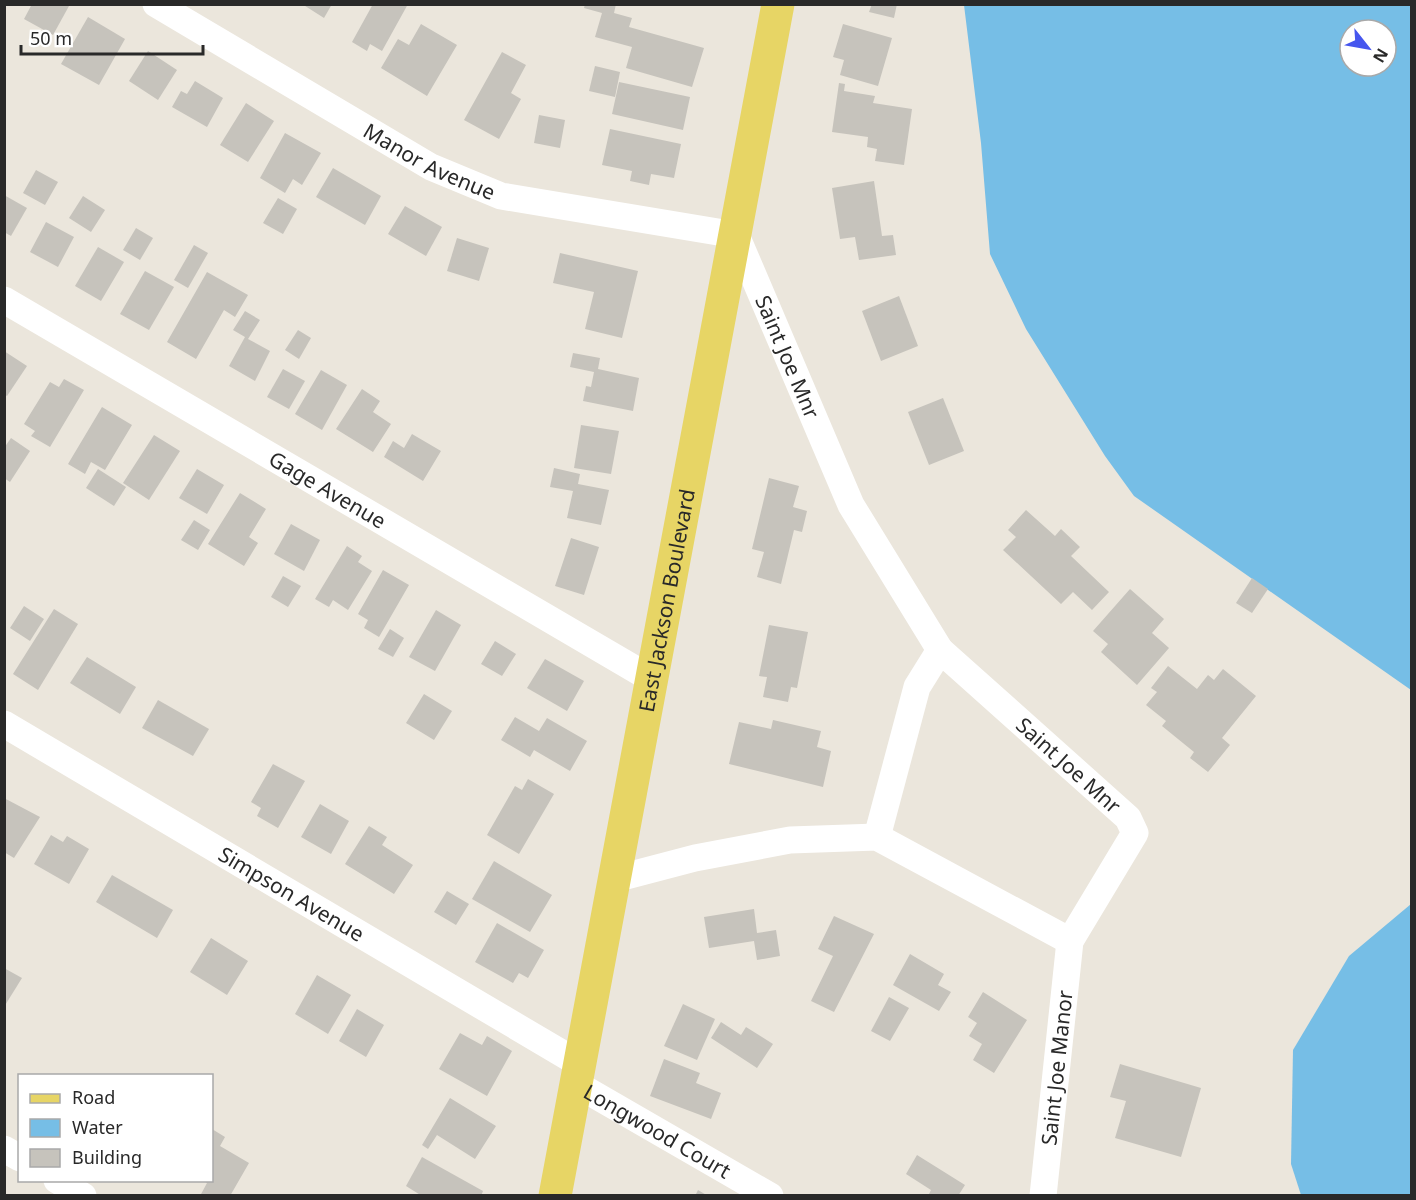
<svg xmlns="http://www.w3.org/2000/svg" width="1416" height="1200" font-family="'Noto Sans',sans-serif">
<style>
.water{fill:#76bee6;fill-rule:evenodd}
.building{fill:#c6c3bc}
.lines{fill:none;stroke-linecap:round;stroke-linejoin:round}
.minor{stroke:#fff;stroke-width:27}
.major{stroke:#e7d565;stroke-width:33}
.labels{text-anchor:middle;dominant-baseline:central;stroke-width:5;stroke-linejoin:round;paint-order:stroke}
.street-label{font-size:21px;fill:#292929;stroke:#fff}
</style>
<rect width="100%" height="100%" fill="#ebe6dc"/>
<g class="water">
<path d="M 964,5 L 1411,5 L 1411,690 L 1134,496 L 1105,456 L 1026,329 L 990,254 L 981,143 ZM 1350,30 L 1386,30 L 1386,66 L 1350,66 Z"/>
<path d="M 1411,904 L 1411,1195 L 1301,1195 L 1291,1164 L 1293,1050 L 1349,956 Z"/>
</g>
<g class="building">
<path d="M 32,4 L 66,4 L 69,6 L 53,35 L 24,19 Z"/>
<path d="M 302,4 L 332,4 L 324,18 Z"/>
<path d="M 373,4 L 408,4 L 382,51 L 370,44 L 367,51 L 352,42 Z"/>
<path d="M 585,4 L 616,4 L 614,13 L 632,18 L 629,27 L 704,48 L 692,87 L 626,68 L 632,47 L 595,37 L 602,13 L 584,8 Z"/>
<path d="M 872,4 L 897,4 L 894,18 L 869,12 Z"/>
<path d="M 88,17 L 125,39 L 99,85 L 61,64 Z"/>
<path d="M 421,24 L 457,45 L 427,96 L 381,68 L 398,39 L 409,45 Z"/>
<path d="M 843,24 L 892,38 L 878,86 L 840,75 L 844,60 L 833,57 Z"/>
<path d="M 148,51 L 177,70 L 158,100 L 129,81 Z"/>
<path d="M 502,52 L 526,65 L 511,93 L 521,99 L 499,139 L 464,120 Z"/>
<path d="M 595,66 L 620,72 L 615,97 L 589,91 Z"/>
<path d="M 195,81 L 223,98 L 207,127 L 172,107 L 181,91 L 187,94 Z"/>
<path d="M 619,82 L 690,97 L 683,130 L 612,114 Z"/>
<path d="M 839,83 L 845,84 L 844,91 L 875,96 L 873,103 L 912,109 L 904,165 L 875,161 L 877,149 L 867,147 L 868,137 L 832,132 Z"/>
<path d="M 246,103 L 274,121 L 248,162 L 220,145 Z"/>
<path d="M 539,115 L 565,120 L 560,148 L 534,143 Z"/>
<path d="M 610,129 L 681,144 L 674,178 L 651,174 L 649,185 L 630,181 L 632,171 L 602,165 Z"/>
<path d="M 285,133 L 321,153 L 302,185 L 293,179 L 285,193 L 260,178 Z"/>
<path d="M 333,168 L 381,196 L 365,225 L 316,197 Z"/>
<path d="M 36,170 L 58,182 L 45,205 L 23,193 Z"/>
<path d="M 874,181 L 882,236 L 893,235 L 896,255 L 859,260 L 855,237 L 840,239 L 832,188 Z"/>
<path d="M 4,195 L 27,208 L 11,236 L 4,232 Z"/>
<path d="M 83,196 L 105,210 L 91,232 L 69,218 Z"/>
<path d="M 278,198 L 297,209 L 283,234 L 263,223 Z"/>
<path d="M 405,206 L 442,227 L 426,256 L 388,234 Z"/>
<path d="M 46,222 L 74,237 L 58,267 L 30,252 Z"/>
<path d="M 136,228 L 153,238 L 140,260 L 123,250 Z"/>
<path d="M 457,238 L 489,248 L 479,281 L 447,271 Z"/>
<path d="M 194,245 L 208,253 L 188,288 L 174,280 Z"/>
<path d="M 98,247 L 124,262 L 101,301 L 75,286 Z"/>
<path d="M 560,253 L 638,271 L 622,338 L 585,329 L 594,292 L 553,283 Z"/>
<path d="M 145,271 L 174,287 L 149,330 L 120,314 Z"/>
<path d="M 207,272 L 248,295 L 235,317 L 224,310 L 196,359 L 167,342 Z"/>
<path d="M 899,296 L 918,346 L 881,361 L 862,311 Z"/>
<path d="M 245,311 L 260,320 L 248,339 L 270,351 L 255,381 L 229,366 L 245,337 L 233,330 Z"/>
<path d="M 298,330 L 311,338 L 299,359 L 285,350 Z"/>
<path d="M 4,351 L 27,366 L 7,396 L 4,394 Z"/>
<path d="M 573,353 L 600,358 L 598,369 L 639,378 L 633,411 L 583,401 L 586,386 L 591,387 L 594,372 L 570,367 Z"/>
<path d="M 283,369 L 305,381 L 289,409 L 267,397 Z"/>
<path d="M 321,370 L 347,385 L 322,430 L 295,414 Z"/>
<path d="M 64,379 L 84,390 L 50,447 L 31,436 L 35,431 L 24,424 L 50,382 L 59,387 Z"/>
<path d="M 362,389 L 380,401 L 373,412 L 391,424 L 373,452 L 336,429 Z"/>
<path d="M 943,398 L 964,451 L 929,465 L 908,412 Z"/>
<path d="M 102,407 L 132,425 L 105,470 L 91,462 L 85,474 L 68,464 Z"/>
<path d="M 581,425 L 619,431 L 611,474 L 574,468 Z"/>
<path d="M 412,434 L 441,451 L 423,481 L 384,457 L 393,441 L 404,448 Z"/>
<path d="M 154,435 L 180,451 L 149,500 L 123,483 Z"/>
<path d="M 11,438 L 30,451 L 10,482 L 4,478 L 4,448 Z"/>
<path d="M 554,468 L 580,474 L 578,484 L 609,490 L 601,525 L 567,518 L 573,491 L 550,487 Z"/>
<path d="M 98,469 L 126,487 L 114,506 L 86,488 Z"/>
<path d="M 197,469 L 224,485 L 207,514 L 179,498 Z"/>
<path d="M 769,478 L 799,486 L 793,507 L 807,511 L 802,532 L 794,530 L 781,584 L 757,577 L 764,552 L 752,549 Z"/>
<path d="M 240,493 L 266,509 L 249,537 L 258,543 L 244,566 L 208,544 Z"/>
<path d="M 1026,510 L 1055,536 L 1061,529 L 1080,547 L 1071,556 L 1109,592 L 1092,610 L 1073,592 L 1061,604 L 1003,550 L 1016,537 L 1008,530 Z"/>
<path d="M 194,520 L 210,530 L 198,550 L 181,540 Z"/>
<path d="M 291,524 L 320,540 L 304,571 L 274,554 Z"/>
<path d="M 571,538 L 599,547 L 584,595 L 555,586 Z"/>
<path d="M 347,546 L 362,556 L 358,562 L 372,571 L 348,610 L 333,600 L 329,607 L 315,599 Z"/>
<path d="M 383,570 L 409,585 L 379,637 L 364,628 L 368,620 L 358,614 Z"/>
<path d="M 283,576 L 301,586 L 288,607 L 271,597 Z"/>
<path d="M 1252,578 L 1268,589 L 1252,613 L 1236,603 Z"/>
<path d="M 1130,589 L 1164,619 L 1152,633 L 1169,648 L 1137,685 L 1101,652 L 1108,644 L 1093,631 Z"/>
<path d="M 24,606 L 44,619 L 30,641 L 10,628 Z"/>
<path d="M 54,609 L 78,624 L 38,690 L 13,674 Z"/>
<path d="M 436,610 L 461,625 L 435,671 L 409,657 Z"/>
<path d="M 769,625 L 808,632 L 797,688 L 791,687 L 788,702 L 763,697 L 767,677 L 759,676 Z"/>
<path d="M 390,629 L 404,638 L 393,657 L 378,649 Z"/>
<path d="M 495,641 L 516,654 L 502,676 L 481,664 Z"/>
<path d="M 87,657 L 136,687 L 120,714 L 70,683 Z"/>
<path d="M 545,659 L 584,681 L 567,711 L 527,688 Z"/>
<path d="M 1168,666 L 1197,689 L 1208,675 L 1214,680 L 1223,669 L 1256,696 L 1222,738 L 1230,745 L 1208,772 L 1190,758 L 1194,752 L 1162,726 L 1166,721 L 1146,705 L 1157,692 L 1151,688 Z"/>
<path d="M 424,694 L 452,711 L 434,740 L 406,723 Z"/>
<path d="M 158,700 L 209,729 L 193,756 L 142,728 Z"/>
<path d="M 515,717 L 539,731 L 547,718 L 587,741 L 570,771 L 534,750 L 530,757 L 501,740 Z"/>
<path d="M 773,720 L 821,731 L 817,747 L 831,751 L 823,787 L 729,764 L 739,722 L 771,729 Z"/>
<path d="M 273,764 L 305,781 L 278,828 L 257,816 L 261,808 L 251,802 Z"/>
<path d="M 528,779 L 554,794 L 519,854 L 487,835 L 515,786 L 522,790 Z"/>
<path d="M 4,798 L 40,817 L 14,858 L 4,852 Z"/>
<path d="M 320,804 L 349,821 L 331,854 L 301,837 Z"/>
<path d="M 369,826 L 387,837 L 382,845 L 413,865 L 394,894 L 345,864 Z"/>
<path d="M 51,835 L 63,842 L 67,836 L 89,849 L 69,884 L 34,864 Z"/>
<path d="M 494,861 L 552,895 L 530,932 L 472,899 Z"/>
<path d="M 112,875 L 173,910 L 157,938 L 96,902 Z"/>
<path d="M 447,891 L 469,904 L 456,925 L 434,912 Z"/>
<path d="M 754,909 L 757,933 L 776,930 L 780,956 L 757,960 L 754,941 L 709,948 L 704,917 Z"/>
<path d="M 834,916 L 874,934 L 834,1012 L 811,1001 L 833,956 L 818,949 Z"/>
<path d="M 497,923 L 544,950 L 528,978 L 519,973 L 513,983 L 475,962 Z"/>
<path d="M 211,938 L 248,961 L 227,995 L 190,972 Z"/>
<path d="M 910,954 L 944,974 L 938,985 L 951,992 L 939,1011 L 893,985 Z"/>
<path d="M 4,968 L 22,978 L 4,1007 Z"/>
<path d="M 317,975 L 351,995 L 328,1034 L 295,1014 Z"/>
<path d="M 983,992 L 1027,1020 L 994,1073 L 973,1060 L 982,1044 L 969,1036 L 977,1023 L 968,1017 Z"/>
<path d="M 889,997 L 909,1008 L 890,1041 L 871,1031 Z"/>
<path d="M 683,1004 L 715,1019 L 697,1060 L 664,1046 Z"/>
<path d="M 357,1009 L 384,1025 L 366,1057 L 339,1041 Z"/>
<path d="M 721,1022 L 741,1035 L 746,1027 L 773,1044 L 757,1068 L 711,1038 Z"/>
<path d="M 460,1033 L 482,1045 L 487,1036 L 512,1051 L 487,1096 L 439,1069 Z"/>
<path d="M 664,1059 L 700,1073 L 696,1083 L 721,1093 L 711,1119 L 650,1096 Z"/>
<path d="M 1120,1064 L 1201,1088 L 1181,1157 L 1115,1138 L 1126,1101 L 1110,1097 Z"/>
<path d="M 450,1098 L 496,1126 L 475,1159 L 437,1135 L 428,1149 L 422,1145 Z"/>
<path d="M 212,1129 L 225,1137 L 220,1146 L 249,1163 L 230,1196 L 200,1196 L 207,1183 L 202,1180 L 212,1180 Z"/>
<path d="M 917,1155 L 965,1185 L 958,1196 L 928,1196 L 931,1190 L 906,1174 Z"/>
<path d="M 422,1157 L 483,1191 L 481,1196 L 422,1196 L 406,1186 Z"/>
<path d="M 698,1190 L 708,1196 L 695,1196 Z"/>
</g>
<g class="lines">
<g class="minor">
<path id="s1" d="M 156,4 L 431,167 L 501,196 L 736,235 L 851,505 L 940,650 L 1128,818 L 1135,833 L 1070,941 L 877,837 L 790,840 L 695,858 L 615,879"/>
<path id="s2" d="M 4,300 L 650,678"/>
<path id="s3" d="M 4,724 L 580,1064"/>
<path d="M 877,837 L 917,687 L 940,650"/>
<path id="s4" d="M 576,1084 L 770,1196"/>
<path d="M 4,1149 L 20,1158"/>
<path d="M 57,1180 L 83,1196"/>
<path id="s5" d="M 1043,1196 L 1070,941"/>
</g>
<path class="major" id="s6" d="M 555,1196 L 778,4"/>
</g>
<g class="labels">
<g class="street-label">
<text stroke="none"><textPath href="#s1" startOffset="316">Manor Avenue</textPath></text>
<text stroke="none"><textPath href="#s1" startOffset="766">Saint Joe Mnr</textPath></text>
<text stroke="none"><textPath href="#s2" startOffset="375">Gage Avenue</textPath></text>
<text stroke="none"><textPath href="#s6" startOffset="606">East Jackson Boulevard</textPath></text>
<text stroke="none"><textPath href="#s1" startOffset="1270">Saint Joe Mnr</textPath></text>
<text stroke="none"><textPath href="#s3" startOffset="334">Simpson Avenue</textPath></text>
<text stroke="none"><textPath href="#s5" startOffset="129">Saint Joe Manor</textPath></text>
<text stroke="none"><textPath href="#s4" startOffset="94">Longwood Court</textPath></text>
</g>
</g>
<rect width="1416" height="1200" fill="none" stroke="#292929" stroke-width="12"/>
<rect x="18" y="1074" width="195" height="108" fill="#ffffff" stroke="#a9a9a9" stroke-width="1.5"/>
<rect x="30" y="1094" width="30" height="9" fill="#e7d565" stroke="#a9a9a9" stroke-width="1.5"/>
<text x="72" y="1104" font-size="18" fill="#292929">Road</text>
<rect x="30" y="1119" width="30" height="18" fill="#76bee6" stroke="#a9a9a9" stroke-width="1.5"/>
<text x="72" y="1134" font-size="18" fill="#292929">Water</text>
<rect x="30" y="1149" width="30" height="18" fill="#c6c3bc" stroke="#a9a9a9" stroke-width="1.5"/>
<text x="72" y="1164" font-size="18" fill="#292929">Building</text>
<g transform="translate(1368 48) rotate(121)"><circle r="28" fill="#ffffff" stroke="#a9a9a9" stroke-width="1.5"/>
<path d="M0-4.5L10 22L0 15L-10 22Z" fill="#4656ee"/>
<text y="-9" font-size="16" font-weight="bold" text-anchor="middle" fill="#292929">N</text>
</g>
<path d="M21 45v9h182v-9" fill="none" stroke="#292929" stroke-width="3"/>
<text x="30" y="45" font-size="18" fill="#292929" stroke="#ffffff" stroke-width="4.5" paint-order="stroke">50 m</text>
</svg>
